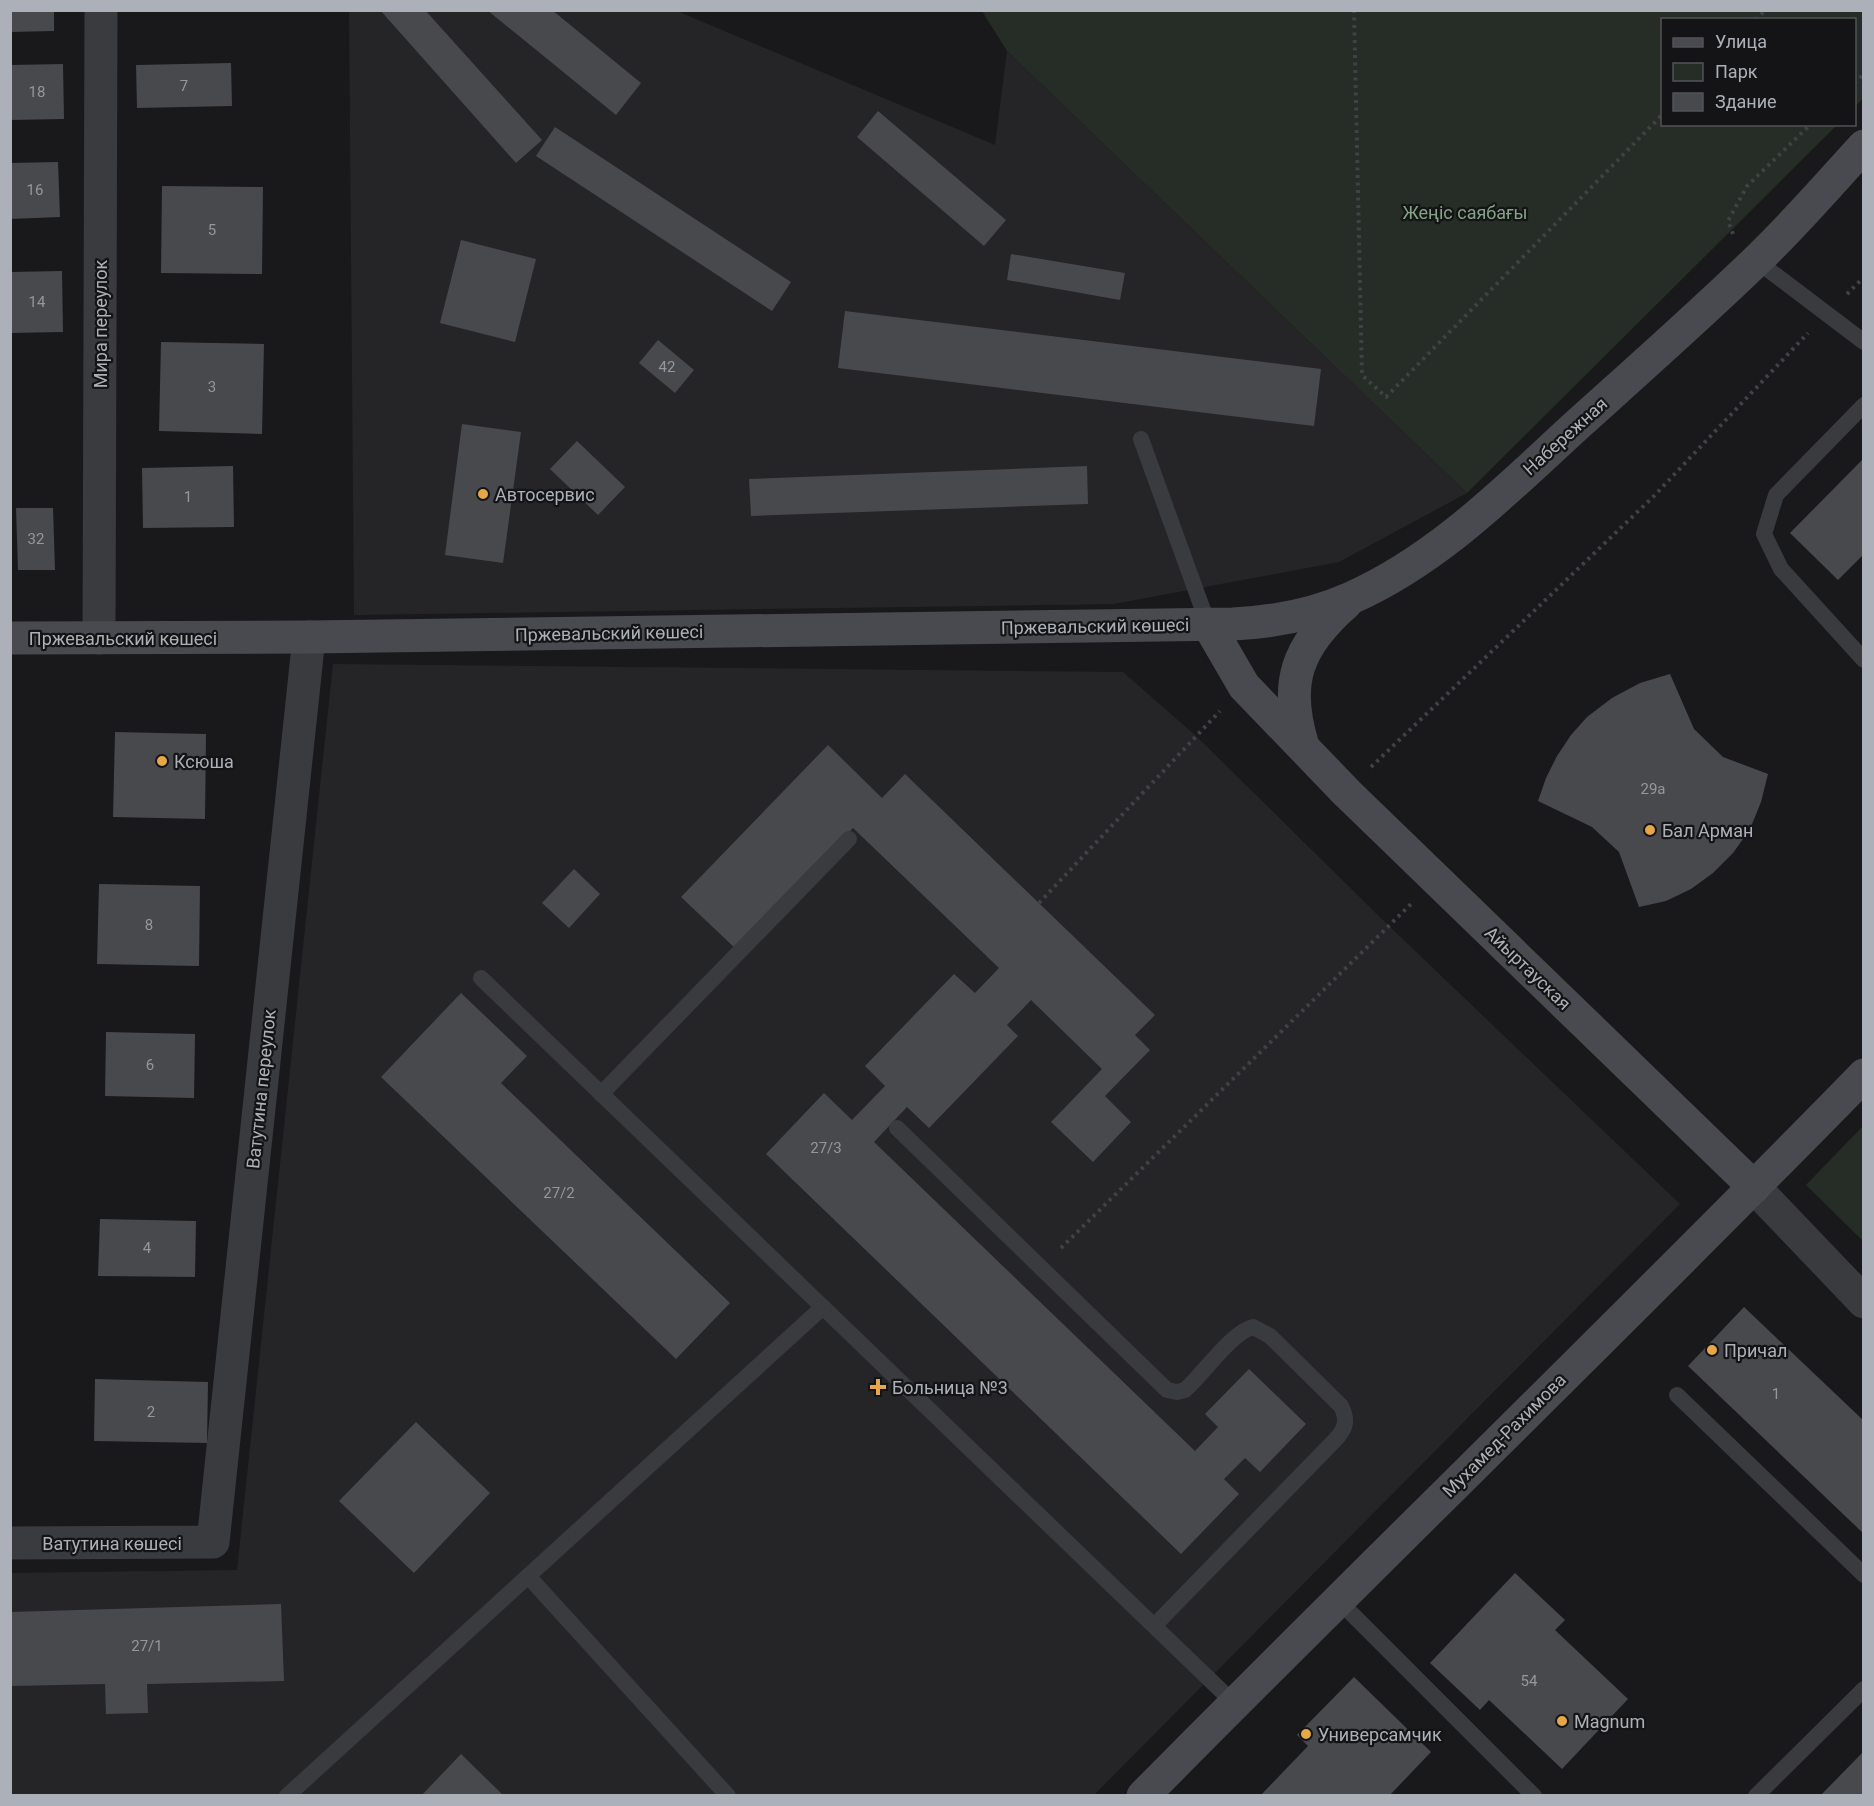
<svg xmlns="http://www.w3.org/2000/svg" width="1874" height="1806" font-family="Roboto,sans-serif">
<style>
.built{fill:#252528}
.green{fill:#252d26}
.building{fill:#48494d}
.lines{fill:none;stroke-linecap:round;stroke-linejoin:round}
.path{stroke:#404246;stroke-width:4;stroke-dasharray:3 4.5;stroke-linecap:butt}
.lane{stroke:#3a3b3f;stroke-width:16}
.street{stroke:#3a3b3f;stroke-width:33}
.secondary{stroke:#484a4f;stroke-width:33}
.poi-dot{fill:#e6a746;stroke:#141416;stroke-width:2}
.labels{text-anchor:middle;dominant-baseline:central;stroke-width:4.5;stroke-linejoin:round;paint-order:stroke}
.number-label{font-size:15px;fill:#93979e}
.park-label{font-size:18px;fill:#85a385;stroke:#141416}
.street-label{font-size:18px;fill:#acb1b9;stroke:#141416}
.poi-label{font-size:18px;fill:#acb1b9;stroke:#141416;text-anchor:start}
</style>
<rect width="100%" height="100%" fill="#19191b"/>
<g class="built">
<path d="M 349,11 L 677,11 L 995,145 L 1007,51 L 1467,493 L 1339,562 L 1114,604 L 354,615 Z"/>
<path d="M 333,664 L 1123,672 L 1196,736 L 1389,926 L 1680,1204 L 1094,1795 L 11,1795 L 10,1573 L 237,1570 Z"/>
</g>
<g class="green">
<path d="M 982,11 L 1863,11 L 1863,98 L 1855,107 L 1854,20 L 1662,20 L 1662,124 L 1837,125 L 1467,493 L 1007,51 Z"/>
<path d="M 1863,1126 L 1863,1241 L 1806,1185 Z"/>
</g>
<g class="building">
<path d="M 10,10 L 54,10 L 54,31 L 10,32 Z"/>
<path d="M 380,10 L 425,10 L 542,140 L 516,163 Z"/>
<path d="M 487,10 L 552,10 L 641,83 L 616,115 Z"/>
<path d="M 231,63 L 232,106 L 137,108 L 136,65 Z"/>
<path d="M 63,64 L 64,119 L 10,120 L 10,65 Z"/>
<path d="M 878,111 L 1006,220 L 984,246 L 857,137 Z"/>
<path d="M 555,127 L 791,282 L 772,311 L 536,156 Z"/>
<path d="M 58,162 L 60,217 L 10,219 L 10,163 Z"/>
<path d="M 162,186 L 263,187 L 262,274 L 161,273 Z"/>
<path d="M 461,240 L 536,259 L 515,342 L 440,323 Z"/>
<path d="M 1011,254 L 1125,273 L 1120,300 L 1007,280 Z"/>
<path d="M 62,271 L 63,332 L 10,333 L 10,272 Z"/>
<path d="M 845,311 L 1321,369 L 1314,426 L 838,368 Z"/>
<path d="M 658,340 L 694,370 L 675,393 L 639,363 Z"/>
<path d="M 161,342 L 264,344 L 262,434 L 159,431 Z"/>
<path d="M 462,424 L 521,432 L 503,563 L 445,555 Z"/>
<path d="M 577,441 L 625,487 L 598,515 L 550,469 Z"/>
<path d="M 1864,458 L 1864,554 L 1838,580 L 1790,533 Z"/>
<path d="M 233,466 L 234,527 L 143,528 L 142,468 Z"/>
<path d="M 1087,466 L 1088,504 L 751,516 L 749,479 Z"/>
<path d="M 16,508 L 53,508 L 55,570 L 18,570 Z"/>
<path d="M 1670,674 L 1694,729 L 1723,757 L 1768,774 L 1761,802 L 1750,829 L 1733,853 L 1713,873 L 1691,889 L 1666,901 L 1639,907 L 1619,852 L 1592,827 L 1538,801 L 1546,778 L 1557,756 L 1571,735 L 1587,717 L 1612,698 L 1640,683 Z"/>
<path d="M 115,732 L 206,734 L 205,819 L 113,817 Z"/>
<path d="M 828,745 L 882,798 L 905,774 L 1155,1015 L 1135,1035 L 1150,1050 L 1105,1096 L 1131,1122 L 1093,1162 L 1051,1122 L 1102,1069 L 1031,1000 L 1007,1025 L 1018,1036 L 929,1128 L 907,1107 L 874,1142 L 1195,1451 L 1218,1427 L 1205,1414 L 1249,1369 L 1306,1424 L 1260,1472 L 1245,1458 L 1224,1479 L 1239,1494 L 1181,1554 L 766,1154 L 824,1093 L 852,1120 L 885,1086 L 865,1066 L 954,974 L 975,993 L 999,968 L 853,828 L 736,949 L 681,897 Z"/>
<path d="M 574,869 L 600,894 L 569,928 L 542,903 Z"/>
<path d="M 99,884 L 200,886 L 199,966 L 97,964 Z"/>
<path d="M 461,993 L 527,1056 L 501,1083 L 730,1303 L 676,1359 L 381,1077 Z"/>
<path d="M 106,1032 L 195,1034 L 194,1098 L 105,1096 Z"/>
<path d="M 100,1219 L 196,1221 L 195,1277 L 98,1276 Z"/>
<path d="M 1744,1307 L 1864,1421 L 1864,1534 L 1688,1366 Z"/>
<path d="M 95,1379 L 208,1382 L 207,1443 L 94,1441 Z"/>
<path d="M 416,1422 L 490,1493 L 414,1573 L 339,1501 Z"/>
<path d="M 1515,1573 L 1565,1620 L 1555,1630 L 1628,1699 L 1562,1769 L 1489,1700 L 1480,1710 L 1430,1663 Z"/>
<path d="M 281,1604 L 284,1681 L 147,1684 L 148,1713 L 106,1714 L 105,1684 L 10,1686 L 10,1612 Z"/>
<path d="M 1354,1677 L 1431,1752 L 1389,1796 L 1260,1796 L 1308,1746 L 1297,1735 Z"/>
<path d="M 1864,1751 L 1864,1796 L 1820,1796 Z"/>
<path d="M 461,1754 L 504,1796 L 421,1796 Z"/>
</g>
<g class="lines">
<g class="path">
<path d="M 1354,10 L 1362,375 L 1386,397 L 1662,115"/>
<path d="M 1756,20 L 1765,10"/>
<path d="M 1854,83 L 1864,74"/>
<path d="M 1733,234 L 1728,221 L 1747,186 L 1811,124"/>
<path d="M 1847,294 L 1864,277"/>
<path d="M 1371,767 L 1653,497 L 1808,333"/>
<path d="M 1039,903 L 1220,711"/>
<path d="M 1061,1248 L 1411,904"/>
</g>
<g class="lane">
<path d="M 1757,261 L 1864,342"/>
<path d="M 1864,405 L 1776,495 L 1764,534 L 1781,569 L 1864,660"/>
<path d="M 1141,439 L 1208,624"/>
<path d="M 481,978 L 1234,1703"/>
<path d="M 601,1094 L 849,839"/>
<path d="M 897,1128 L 1167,1390 L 1177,1392 L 1185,1390 C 1203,1374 1232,1332 1253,1327 L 1270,1336 L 1341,1406 C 1348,1420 1346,1428 1336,1439 L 1155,1625"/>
<path d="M 1677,1395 L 1864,1575"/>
<path d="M 528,1576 L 728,1796"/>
<path d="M 1338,1600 L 1534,1796"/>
<path d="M 287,1796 L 823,1307"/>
<path d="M 1756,1796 L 1864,1689"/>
</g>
<g class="street">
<path d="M 99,638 L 101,10"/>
<path d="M 1754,1187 L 1864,1302"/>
<path d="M 10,1543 L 213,1542 L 309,637"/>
</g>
<g class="secondary">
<path d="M 1208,624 L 1244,686 L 1347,793 L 1754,1187"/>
<path d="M 10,638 L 309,637 L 1233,624 C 1274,622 1313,615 1351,598 C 1439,559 1508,488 1577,425 C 1637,371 1697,318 1755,262 C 1793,226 1828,185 1864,146"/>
<path d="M 1303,746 C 1283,683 1297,646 1346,603"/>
<path d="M 1143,1796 C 1382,1554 1627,1318 1864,1075"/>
</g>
</g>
<g class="poi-dot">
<circle cx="483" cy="494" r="6"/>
<circle cx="162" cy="761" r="6"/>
<circle cx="1650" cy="830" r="6"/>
<circle cx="1712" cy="1350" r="6"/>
<path d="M875 1378h6v6h6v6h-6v6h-6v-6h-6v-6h6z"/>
<circle cx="1562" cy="1721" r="6"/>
<circle cx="1306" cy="1734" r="6"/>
</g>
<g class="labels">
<g class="number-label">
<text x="184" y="86">7</text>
<text x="37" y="92">18</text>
<text x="35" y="190">16</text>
<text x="212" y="230">5</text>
<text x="37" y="302">14</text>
<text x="667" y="367">42</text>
<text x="212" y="387">3</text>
<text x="188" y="497">1</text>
<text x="36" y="539">32</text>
<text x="1653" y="789">29а</text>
<text x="149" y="925">8</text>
<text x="150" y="1065">6</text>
<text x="826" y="1148">27/3</text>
<text x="559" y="1193">27/2</text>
<text x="147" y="1248">4</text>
<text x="1776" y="1394">1</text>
<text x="151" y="1412">2</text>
<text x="147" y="1646">27/1</text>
<text x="1529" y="1681">54</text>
</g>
<g class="park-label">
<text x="1465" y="212">Жеңіс саябағы</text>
</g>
<g class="street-label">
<text transform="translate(100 324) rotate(-90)">Мира переулок</text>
<text transform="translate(1565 436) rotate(-42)">Набережная</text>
<text transform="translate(1095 626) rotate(-1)">Пржевальский көшесі</text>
<text transform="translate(609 633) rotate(-1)">Пржевальский көшесі</text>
<text x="123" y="638">Пржевальский көшесі</text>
<text transform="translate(1528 968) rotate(44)">Айыртауская</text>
<text transform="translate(261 1089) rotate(-84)">Ватутина переулок</text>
<text transform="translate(1504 1435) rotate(-45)">Мухамед-Рахимова</text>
<text x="112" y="1543">Ватутина көшесі</text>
</g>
<g class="poi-label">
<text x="495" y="494">Автосервис</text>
<text x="174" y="761">Ксюша</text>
<text x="1662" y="830">Бал Арман</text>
<text x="1724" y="1350">Причал</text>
<text x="892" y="1387">Больница №3</text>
<text x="1574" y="1721">Magnum</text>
<text x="1318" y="1734">Универсамчик</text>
</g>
</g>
<rect width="1874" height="1806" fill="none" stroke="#acb1b9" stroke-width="24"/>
<rect x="1661" y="18" width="195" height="108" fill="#141416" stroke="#515357" stroke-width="1.5"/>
<rect x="1673" y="38" width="30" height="9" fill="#484a4f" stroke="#515357" stroke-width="1.5"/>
<text x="1715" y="48" font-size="18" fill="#acb1b9">Улица</text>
<rect x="1673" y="63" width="30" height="18" fill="#252d26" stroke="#515357" stroke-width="1.5"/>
<text x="1715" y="78" font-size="18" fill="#acb1b9">Парк</text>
<rect x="1673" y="93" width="30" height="18" fill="#48494d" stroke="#515357" stroke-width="1.5"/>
<text x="1715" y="108" font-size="18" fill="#acb1b9">Здание</text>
</svg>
